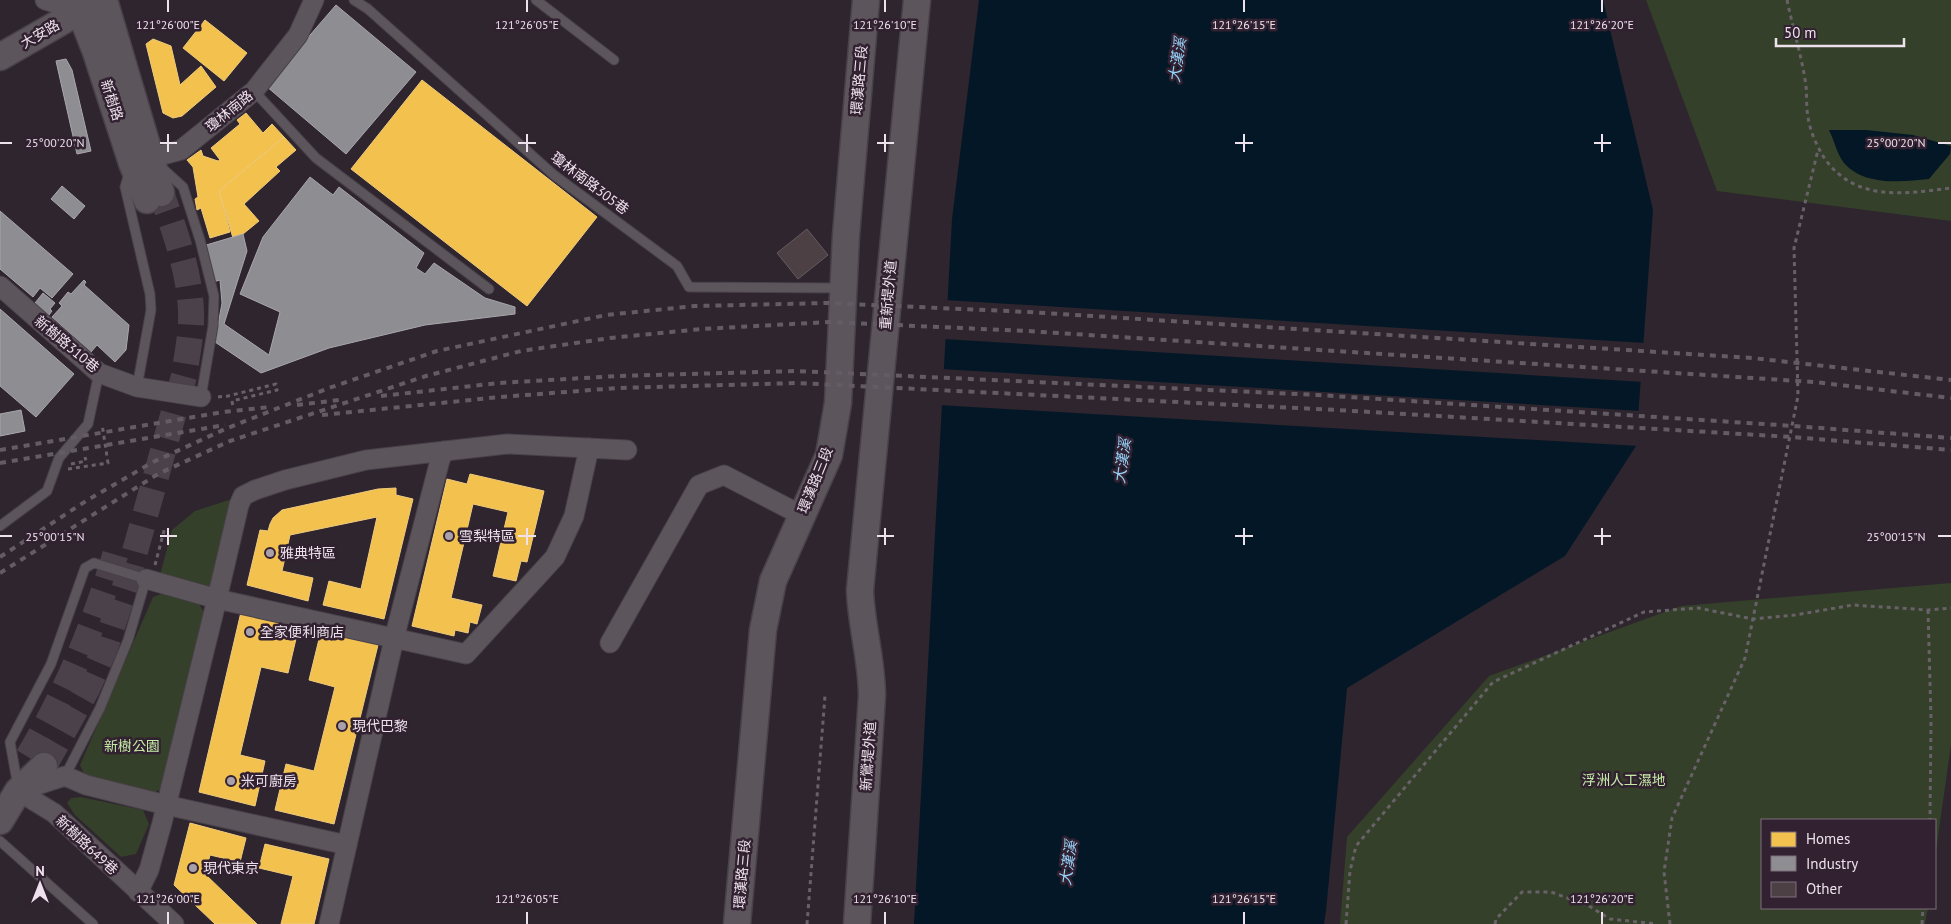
<svg xmlns="http://www.w3.org/2000/svg" width="1951" height="924" font-family="'PT Sans','Noto Sans TC',sans-serif">
<style>
.green{fill:#34402a}
.water{fill:#041726}
.pier{fill:#2e252e}
.homes{fill:#f2c14e;stroke:#f0cb7d}
.industry{fill:#8d8d92;stroke:#aaa6ad}
.building{fill:#4d4044;stroke:#645b5e}
.lines{fill:none;stroke-linecap:round;stroke-linejoin:round}
.secondary-tunnel{stroke:#4b414a;stroke-width:26;stroke-dasharray:26 13;stroke-linecap:butt}
.lane-casing{stroke:#494149;stroke-width:11}
.street-casing{stroke:#494149;stroke-width:21}
.secondary-casing{stroke:#494149;stroke-width:29}
.path{stroke:#686268;stroke-width:3;stroke-dasharray:4 4;stroke-linecap:butt}
.lane{stroke:#5d555c;stroke-width:9}
.street{stroke:#5d555c;stroke-width:19}
.secondary{stroke:#5d555c;stroke-width:26}
.rail{stroke:#645c64;stroke-width:4;stroke-dasharray:6 6;stroke-linecap:butt}
.ticks{fill:none;stroke:#ede2ec;stroke-width:2}
.poi-dot{fill:#aaa0aa;stroke:#322131;stroke-width:2}
.labels{text-anchor:middle;dominant-baseline:central;stroke-width:5;stroke-linejoin:round;paint-order:stroke}
.street-label{font-size:14px;fill:#ede2ec;stroke:#322131}
.poi-label{font-size:14px;fill:#ede2ec;stroke:#322131;text-anchor:start}
.park-label{font-size:14px;fill:#c4eca4;stroke:#322131}
.water-label{font-size:15px;font-style:italic;fill:#95d3fa;stroke:#322131}
.ticks-label{font-size:12px;text-anchor:middle;fill:#ede2ec;stroke:#322131;stroke-width:5;stroke-linejoin:round;paint-order:stroke}
</style>
<rect width="100%" height="100%" fill="#2e252e"/>
<g class="green">
<path d="M 1646,0 L 1951,0 L 1951,221 L 1717,191 Z"/>
<path d="M 238,497 L 211,589 L 160,575 L 172,530 L 195,511 Z"/>
<path d="M 1951,583 L 1951,745 L 1935,858 L 1935,820 L 1762,820 L 1762,908 L 1928,908 L 1925,924 L 1340,924 L 1347,837 L 1489,676 L 1681,606 Z"/>
<path d="M 161,594 L 199,604 L 205,614 L 164,786 L 153,794 L 85,776 L 80,765 L 153,597 Z"/>
<path d="M 81,797 L 143,810 L 149,824 L 136,854 L 121,857 L 75,815 L 67,803 L 71,798 Z"/>
</g>
<g class="water">
<path d="M 979,0 L 1603,0 L 1653,210 L 1636,446 L 1565,556 L 1347,688 L 1326,911 L 1324,924 L 914,924 L 952,219 Z"/>
<path d="M 1829,130 L 1866,130 L 1913,135 L 1951,146 L 1950,154 L 1929,179 C 1901,182 1864,186 1844,163 C 1837,154 1834,140 1829,130 Z"/>
</g>
<g class="pier">
<path d="M 945,300 L 1646,343 L 1643,382 L 943,339 Z"/>
<path d="M 941,369 L 1641,411 L 1639,446 L 939,405 Z"/>
</g>
<g class="homes">
<path d="M 205,20 L 247,53 L 224,81 L 183,48 Z"/>
<path d="M 153,39 L 171,46 L 180,85 L 201,66 L 216,87 L 182,116 L 173,118 L 163,113 L 146,44 Z"/>
<path d="M 422,80 L 597,217 L 527,306 L 351,169 Z"/>
<path d="M 246,113 L 263,133 L 272,124 L 284,137 L 219,191 L 230,232 L 210,238 L 201,208 L 197,210 L 195,199 L 198,197 L 193,167 L 187,160 L 201,150 L 203,156 L 218,161 L 220,160 L 211,148 L 240,124 L 237,120 Z"/>
<path d="M 284,137 L 296,150 L 276,167 L 280,171 L 244,204 L 259,221 L 243,234 L 233,238 L 219,191 Z"/>
<path d="M 470,474 L 544,491 L 527,562 L 521,561 L 516,581 L 493,576 L 508,512 L 473,504 L 451,598 L 482,605 L 477,624 L 470,622 L 468,633 L 455,630 L 454,636 L 412,626 L 447,479 L 467,484 Z"/>
<path d="M 396,488 L 396,495 L 413,499 L 384,619 L 323,605 L 329,581 L 361,589 L 377,517 L 290,535 L 282,571 L 313,578 L 308,601 L 247,585 L 260,530 L 268,531 L 270,524 L 273,518 L 282,510 L 378,489 Z"/>
<path d="M 241,612 L 299,626 L 288,673 L 261,667 L 240,755 L 265,761 L 255,806 L 199,792 Z"/>
<path d="M 321,631 L 378,645 L 334,824 L 275,810 L 286,764 L 314,771 L 335,687 L 309,680 Z"/>
<path d="M 190,823 L 246,838 L 240,862 L 210,855 L 205,874 L 257,924 L 215,924 L 174,885 Z"/>
<path d="M 265,844 L 329,859 L 314,924 L 281,924 L 293,876 L 259,868 Z"/>
</g>
<g class="industry">
<path d="M 336,5 L 416,72 L 346,154 L 266,86 Z"/>
<path d="M 66,59 L 72,70 L 91,151 L 77,154 L 56,61 Z"/>
<path d="M 310,177 L 333,195 L 339,187 L 424,253 L 416,268 L 425,274 L 434,263 L 485,298 L 515,307 L 515,314 L 425,325 L 329,348 L 261,373 L 215,342 L 222,303 L 220,280 L 213,282 L 203,246 L 243,234 L 247,251 L 224,324 L 269,355 L 280,312 L 240,294 L 263,237 Z"/>
<path d="M 62,186 L 85,206 L 74,219 L 51,199 Z"/>
<path d="M 0,211 L 73,274 L 52,298 L 40,288 L 33,297 L 0,269 Z"/>
<path d="M 84,280 L 86,282 L 84,285 L 129,325 L 126,350 L 115,362 L 97,345 L 91,352 L 52,317 L 62,306 L 59,303 L 68,292 L 71,294 Z"/>
<path d="M 43,293 L 55,303 L 50,309 L 52,311 L 49,315 L 35,303 Z"/>
<path d="M 0,309 L 74,374 L 36,417 L 0,386 Z"/>
<path d="M 21,410 L 25,431 L 0,436 L 0,414 Z"/>
</g>
<path class="building" d="M 807,229 L 828,255 L 798,279 L 777,253 Z"/>
<g class="lines">
<g class="secondary-tunnel">
<path d="M 28,757 C 68,690 97,619 118,545"/>
<path d="M 44,766 L 87,689 L 105,648 L 125,587 L 184,376 C 187,355 192,332 191,310 C 189,270 175,231 161,193"/>
</g>
<g class="lane-casing">
<g id="lane">
<path d="M 354,0 L 368,9 L 554,175 L 677,266 L 689,287 L 841,288"/>
<path d="M 536,0 L 614,60"/>
<path d="M 254,91 L 316,158 L 489,289"/>
<path d="M 161,167 L 183,187 L 200,240 L 214,296 L 213,326 L 201,397"/>
<path d="M 129,173 L 125,187 L 150,294 L 151,310 L 137,387"/>
<path d="M 0,526 L 47,491 L 59,458 L 88,424 L 99,373"/>
<path d="M 18,787 L 10,742 L 51,664 L 85,568 L 94,563 L 146,579 L 128,640 L 100,708 L 65,776"/>
<path d="M 0,841 L 93,924"/>
</g>
</g>
<g class="street-casing">
<g id="street">
<path d="M 45,0 L 80,11"/>
<path d="M 140,161 L 181,150 L 254,91 L 298,35 L 314,0"/>
<path d="M 0,286 L 99,373 L 137,387 L 201,397"/>
<path d="M 146,579 L 217,599 L 239,505 L 243,496 L 255,490 L 285,480 L 366,460 L 507,444 L 627,450"/>
<path d="M 610,643 L 699,485 L 724,475 L 801,515"/>
<path d="M 22,790 L 65,776 L 86,785 L 166,805 L 347,845"/>
<path d="M 18,791 L 54,813 L 174,924"/>
<path d="M 138,892 L 149,870 L 162,823 L 217,599 L 466,654 L 555,557 L 574,516 L 589,448"/>
<path d="M 329,924 L 394,639 L 440,460 L 444,451"/>
</g>
</g>
<g class="secondary-casing">
<g id="secondary">
<path d="M 78,0 L 80,11 L 96,52 L 132,163 L 147,200"/>
<path d="M 104,0 L 161,193"/>
<path d="M 0,57 L 80,11 L 97,9"/>
<path d="M 0,821 L 18,791 L 44,766"/>
<path d="M 737,924 L 763,630 L 773,581 L 829,455 L 838,403 L 846,235 L 866,0"/>
<path d="M 857,924 L 872,696 C 872,660 861,625 860,590 L 917,0"/>
</g>
</g>
<g class="path">
<path d="M 1787,0 C 1793,29 1802,57 1806,86 C 1807,96 1806,107 1808,117 C 1810,131 1817,147 1825,159 C 1856,202 1904,194 1951,188"/>
<path d="M 218,397 L 228,396 L 276,384 L 277,390 L 232,401 L 233,407"/>
<path d="M 71,464 L 86,461 L 85,457"/>
<path d="M 68,469 L 108,463 L 102,424"/>
<path d="M 155,565 L 165,527"/>
<path d="M 1928,610 L 1931,719 L 1930,820"/>
<path d="M 807,924 L 825,696"/>
<path d="M 1346,924 L 1350,871 L 1356,846 L 1493,682 L 1644,612 L 1698,608 L 1753,619 L 1795,615 L 1853,605 L 1928,610 L 1951,608"/>
<path d="M 1495,924 L 1496,919 L 1522,892 L 1551,892 L 1589,906 L 1610,919 L 1657,924"/>
<path d="M 1670,924 L 1664,872 L 1672,818 L 1745,658 L 1798,396 L 1794,248 L 1818,150"/>
<path d="M 1922,924 L 1923,908"/>
</g>
<use href="#lane" class="lane"/>
<use href="#street" class="street"/>
<use href="#secondary" class="secondary"/>
<g class="rail">
<path d="M 381,396 L 499,383 L 618,376 L 797,371 L 1318,395 L 1794,426 L 1951,438"/>
<path d="M 297,405 L 339,400"/>
<path d="M 322,415 L 500,397 L 618,388 L 797,383 L 1337,410 L 1792,437 L 1951,450"/>
<path d="M 0,450 L 223,412 L 270,407"/>
<path d="M 0,463 L 225,425"/>
<path d="M 0,557 L 86,501 L 153,462 L 225,429 L 329,388 L 437,351 L 606,315 L 695,306 L 828,303 L 1029,312 L 1752,358 L 1951,380"/>
<path d="M 0,573 L 158,474 L 230,441 L 426,376 L 521,351 L 610,338 L 702,329 L 829,322 L 1027,331 L 1814,382 L 1951,398"/>
</g>
</g>
<path class="ticks" d="M 168,0 L 168,12M 527,0 L 527,12M 885,0 L 885,12M 1244,0 L 1244,12M 1602,0 L 1602,12M 168,134 L 168,152M 527,134 L 527,152M 885,134 L 885,152M 1244,134 L 1244,152M 1602,134 L 1602,152M 0,143 L 12,143M 160,143 L 177,143M 518,143 L 536,143M 877,143 L 894,143M 1235,143 L 1253,143M 1594,143 L 1611,143M 1938,143 L 1951,143M 168,528 L 168,545M 527,528 L 527,545M 885,528 L 885,545M 1244,528 L 1244,545M 1602,528 L 1602,545M 0,536 L 12,536M 160,536 L 177,536M 518,536 L 536,536M 877,536 L 894,536M 1235,536 L 1253,536M 1594,536 L 1611,536M 1938,536 L 1951,536M 168,912 L 168,924M 527,912 L 527,924M 885,912 L 885,924M 1244,912 L 1244,924M 1602,912 L 1602,924"/>
<g class="poi-dot">
<circle cx="449" cy="536" r="5"/>
<circle cx="270" cy="553" r="5"/>
<circle cx="250" cy="632" r="5"/>
<circle cx="342" cy="726" r="5"/>
<circle cx="231" cy="781" r="5"/>
<circle cx="193" cy="868" r="5"/>
</g>
<g class="labels">
<g class="street-label">
<text transform="translate(40 34) rotate(-30)">大安路</text>
<text transform="translate(859 80) rotate(-85)">環漢路三段</text>
<text transform="translate(112 100) rotate(72)">新樹路</text>
<text transform="translate(229 111) rotate(-39)">瓊林南路</text>
<text transform="translate(590 183) rotate(37)">瓊林南路305巷</text>
<text transform="translate(888 295) rotate(-85)">重新堤外道</text>
<text transform="translate(67 344) rotate(40)">新樹路310巷</text>
<text transform="translate(815 480) rotate(-68)">環漢路三段</text>
<text transform="translate(868 756) rotate(-86)">新鶯堤外道</text>
<text transform="translate(87 845) rotate(43)">新樹路649巷</text>
<text transform="translate(742 874) rotate(-85)">環漢路三段</text>
</g>
<g class="poi-label">
<text x="459" y="536">雪梨特區</text>
<text x="280" y="553">雅典特區</text>
<text x="260" y="632">全家便利商店</text>
<text x="352" y="726">現代巴黎</text>
<text x="241" y="781">米可廚房</text>
<text x="203" y="868">現代東京</text>
</g>
<g class="park-label">
<text x="132" y="746">新樹公園</text>
<text x="1624" y="780">浮洲人工濕地</text>
</g>
<g class="water-label">
<text transform="translate(1177 60) rotate(-81)">大漢溪</text>
<text transform="translate(1122 461) rotate(-82)">大漢溪</text>
<text transform="translate(1068 863) rotate(-82)">大漢溪</text>
</g>
</g>
<g class="ticks-label">
<text x="168" y="29">121°26'00"E</text>
<text x="527" y="29">121°26'05"E</text>
<text x="885" y="29">121°26'10"E</text>
<text x="1244" y="29">121°26'15"E</text>
<text x="1602" y="29">121°26'20"E</text>
<text x="55" y="147">25°00'20"N</text>
<text x="1896" y="147">25°00'20"N</text>
<text x="55" y="541">25°00'15"N</text>
<text x="1896" y="541">25°00'15"N</text>
<text x="168" y="903">121°26'00"E</text>
<text x="527" y="903">121°26'05"E</text>
<text x="885" y="903">121°26'10"E</text>
<text x="1244" y="903">121°26'15"E</text>
<text x="1602" y="903">121°26'20"E</text>
</g>
<rect x="1761" y="819" width="175" height="90" fill="#322131" stroke="#7d6e7c"/>
<rect x="1771" y="832" width="25" height="15" fill="#f2c14e" stroke="#7d6e7c"/>
<text x="1806" y="844" font-size="15" fill="#ede2ec">Homes</text>
<rect x="1771" y="856" width="25" height="15" fill="#8d8d92" stroke="#7d6e7c"/>
<text x="1806" y="869" font-size="15" fill="#ede2ec">Industry</text>
<rect x="1771" y="882" width="25" height="15" fill="#4d4044" stroke="#7d6e7c"/>
<text x="1806" y="894" font-size="15" fill="#ede2ec">Other</text>
<g transform="translate(40 884)" stroke="#322131" stroke-width="4" paint-order="stroke">
<path d="M0-4L9 19L0 12L-9 19Z" fill="#ede2ec"/>
<text y="-8" font-size="14" font-weight="bold" text-anchor="middle" fill="#ede2ec">N</text>
</g>
<path d="M1776 38v8h128v-8" fill="none" stroke="#ede2ec" stroke-width="2.5"/>
<text x="1784" y="38" font-size="15" fill="#ede2ec" stroke="#322131" stroke-width="4" paint-order="stroke">50 m</text>
</svg>
